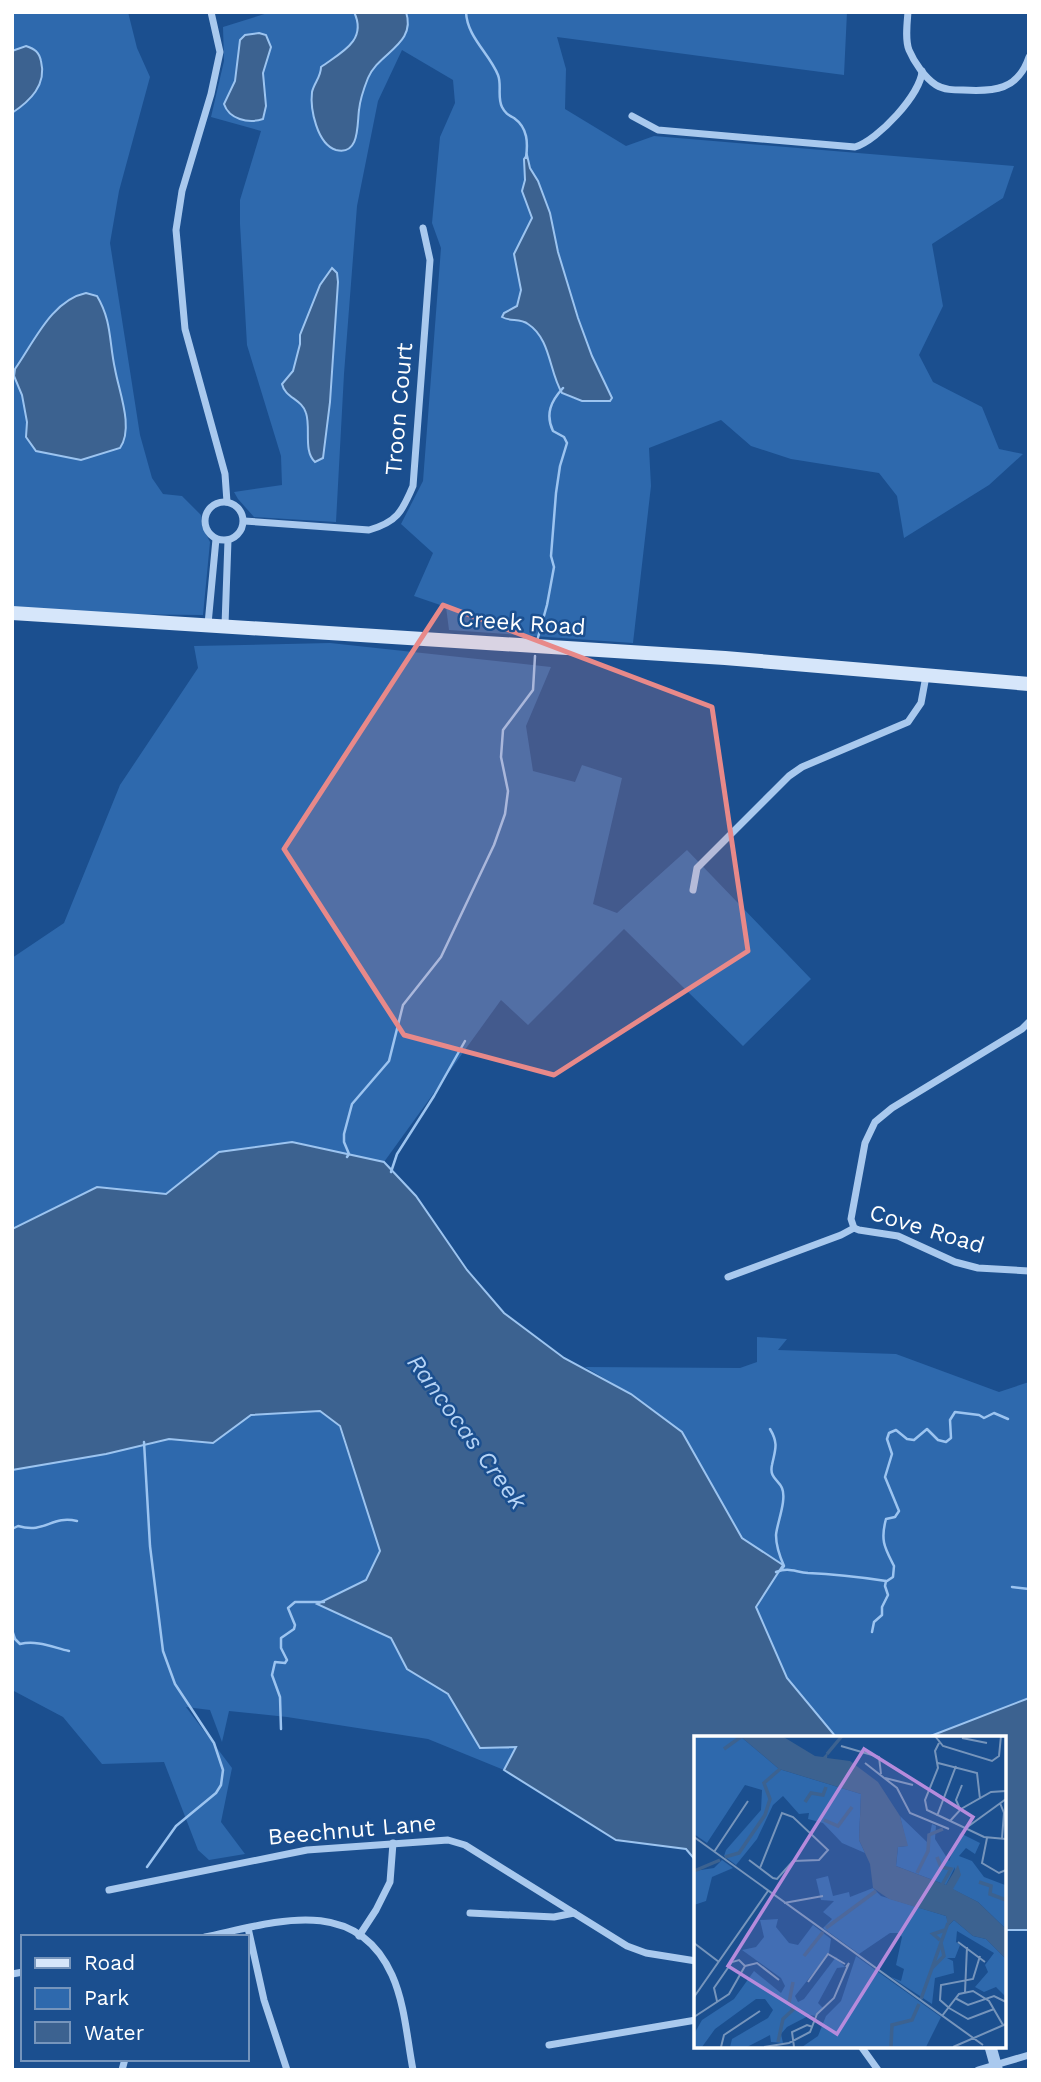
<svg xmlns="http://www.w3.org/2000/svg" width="1041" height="2082" font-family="'Work Sans',sans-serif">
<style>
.green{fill:#2e69ad;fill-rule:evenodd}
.water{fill:#3c6290;stroke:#9cc4f0;stroke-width:2}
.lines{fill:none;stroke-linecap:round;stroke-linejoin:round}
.stream{stroke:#9cc4f0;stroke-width:2.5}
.minor{stroke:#a9c9ee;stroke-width:7}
.tertiary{stroke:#a9c9ee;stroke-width:12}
.secondary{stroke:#d6e6fa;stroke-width:14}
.marked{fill:#e88989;fill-opacity:0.2;stroke:#e88989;stroke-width:5;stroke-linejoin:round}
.labels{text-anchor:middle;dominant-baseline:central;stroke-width:5;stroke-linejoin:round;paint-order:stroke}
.street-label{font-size:23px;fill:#fff;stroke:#1b4f8f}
.water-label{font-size:24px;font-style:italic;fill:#b5d3f5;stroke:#1b4f8f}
.inset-river{fill:none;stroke:#3c6290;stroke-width:3.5}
.inset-road{fill:none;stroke:#7695bc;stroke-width:2}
.view{fill:#b68bdc;fill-opacity:0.15;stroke:#b68bdc;stroke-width:3.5}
.inset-edge{fill:none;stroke:#fff;stroke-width:3.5}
</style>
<rect width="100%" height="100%" fill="#1b4f8f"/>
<g class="green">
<path d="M 12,12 L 128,12 L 137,48 L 150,77 L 119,191 L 110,243 L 140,435 L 152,478 L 163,494 L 182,496 L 201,515 L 202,526 L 210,542 L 203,615 L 12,613 Z"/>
<path d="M 271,12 L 847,12 L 844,75 L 557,37 L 566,69 L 565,109 L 626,146 L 654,136 L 1014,166 L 1003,198 L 932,244 L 943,306 L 919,355 L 933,382 L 982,407 L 999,449 L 1023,454 L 989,485 L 904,538 L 897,496 L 879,473 L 791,459 L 751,446 L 721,420 L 649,448 L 651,486 L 633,643 L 449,630 L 446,607 L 414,596 L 433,553 L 401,524 L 423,481 L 441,248 L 432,223 L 440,137 L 455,103 L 453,80 L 402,50 L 378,101 L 357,206 L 344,374 L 336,522 L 254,517 L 238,499 L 234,492 L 282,485 L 281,456 L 247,345 L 240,224 L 240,200 L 261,131 L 211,117 L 224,61 L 223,27 ZM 530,166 L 550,213 L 558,252 L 578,318 L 592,356 L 612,398 L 610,401 C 593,403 577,402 562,393 C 550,372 551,338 528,324 C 520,318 510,322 502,317 L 506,312 L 517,306 L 521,290 L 514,257 L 532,218 L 522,191 Z"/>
<path d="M 330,643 L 551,667 L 526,726 L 533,771 L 575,782 L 582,765 L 622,778 L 593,904 L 617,913 L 687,850 L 811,979 L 743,1046 L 624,929 L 528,1025 L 501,1000 L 384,1162 L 292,1142 L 220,1152 L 166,1194 L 97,1187 L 12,1229 L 12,958 L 64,923 L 120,785 L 198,668 L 194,646 Z"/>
<path d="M 757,1337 L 787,1339 L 778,1350 L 896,1354 L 999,1392 L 1029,1382 L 1029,1698 L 928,1737 L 836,1737 L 787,1678 L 756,1606 L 783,1565 L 742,1538 L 682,1432 L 631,1394 L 585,1367 L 740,1368 L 757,1362 Z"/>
<path d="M 319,1411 L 339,1426 L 380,1551 L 366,1580 L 318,1605 L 391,1638 L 407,1669 L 448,1693 L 480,1748 L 517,1747 L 504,1770 L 428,1739 L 287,1717 L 229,1711 L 222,1742 L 210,1710 L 186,1707 L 232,1768 L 221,1822 L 245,1854 L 209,1860 L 198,1850 L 164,1762 L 102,1764 L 63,1717 L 12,1690 L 12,1470 L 106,1454 L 169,1439 L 213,1443 L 251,1415 Z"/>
</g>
<g class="water">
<path d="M 354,12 L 406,12 C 417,44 378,53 368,78 C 364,88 360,100 359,110 C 357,124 360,156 336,150 C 317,144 310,109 312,92 C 314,83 321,77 321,67 C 340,53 368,41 354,12 Z"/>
<path d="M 259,33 L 266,35 L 271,47 L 263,73 L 266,106 L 263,119 C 248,124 229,119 224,104 L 235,81 L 240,40 L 245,35 Z"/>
<path d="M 26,46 C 35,49 39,52 41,61 C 47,85 30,101 12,113 L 12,51 Z"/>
<path d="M 527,155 L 530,168 L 538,181 L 550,213 L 558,252 L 578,318 L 592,356 L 612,398 L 610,401 L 582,401 L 562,393 C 549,372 551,339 528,324 C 520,318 510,322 502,317 L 504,313 L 517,306 L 521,290 L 514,254 L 532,218 L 522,191 L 525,180 L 524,159 Z"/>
<path d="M 332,268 L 337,273 L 338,282 L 330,402 L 323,458 L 315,462 C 303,451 311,428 306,413 C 302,399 285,398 282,384 L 293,371 L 300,344 L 300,335 L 320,285 Z"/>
<path d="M 86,293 L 97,296 C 112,321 109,342 115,369 C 119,392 134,428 120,448 L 81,460 L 36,451 L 26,437 L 27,422 L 22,395 L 14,376 L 15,369 C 34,342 52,300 86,293 Z"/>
<path d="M 292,1142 L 384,1162 L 416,1196 L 467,1270 L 504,1313 L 564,1358 L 631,1394 L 682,1432 L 742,1538 L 783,1565 L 756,1607 L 787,1678 L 836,1737 L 696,1737 L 696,1861 L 686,1849 L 616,1840 L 504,1770 L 516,1747 L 480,1748 L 448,1694 L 407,1669 L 391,1638 L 317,1604 L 366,1580 L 380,1551 L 340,1426 L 320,1411 L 251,1415 L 213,1443 L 169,1439 L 106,1454 L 12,1470 L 12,1229 L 97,1187 L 166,1194 L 219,1152 Z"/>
<path d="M 1029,1698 L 1029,1930 L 1004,1930 L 1004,1737 L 928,1737 Z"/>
</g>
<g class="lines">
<g class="stream">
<path d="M 466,12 C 467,37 489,53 498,75 C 502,85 497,97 502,107 C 505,113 508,115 514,118 C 528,128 528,143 526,158"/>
<path d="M 537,641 L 547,605 L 554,567 L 551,556 L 556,493 L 560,466 L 567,443 L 564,437 L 553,431 C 545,414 551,401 563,388"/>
<path d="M 347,1157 L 349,1154 L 344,1142 L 344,1134 L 352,1104 L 389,1061 L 403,1005 L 441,957 L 494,845 L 505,814 L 508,791 L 501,757 L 503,730 L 533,690 L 535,656"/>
<path d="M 391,1172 L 397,1154 L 434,1096 L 465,1041"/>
<path d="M 770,1429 C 779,1444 775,1450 772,1465 C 769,1478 779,1480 782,1488 C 787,1500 777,1523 776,1535 C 776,1544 780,1557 784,1566 L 781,1570"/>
<path d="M 144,1442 L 150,1546 L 163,1651 L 175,1684 L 214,1743 L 223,1770 L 221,1785 L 216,1793 L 176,1826 L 147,1867"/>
<path d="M 12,1529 L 18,1526 C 46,1534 51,1515 77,1521"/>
<path d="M 776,1572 C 789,1567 795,1572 808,1573 C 835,1574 860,1577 886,1581"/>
<path d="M 887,1581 L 893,1577 L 894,1566 C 885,1548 880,1541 886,1519 L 895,1517 L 899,1511 L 885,1477 L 892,1454 L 887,1439 L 889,1433 L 896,1430 L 907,1439 L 914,1440 L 927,1429 L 938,1440 L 946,1442 L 951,1438 L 950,1420 L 955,1412 L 979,1415 L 984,1418 L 994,1413 L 1008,1419"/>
<path d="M 1012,1587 L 1029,1589"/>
<path d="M 12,1630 L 15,1639 L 20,1644 C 37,1640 52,1647 69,1651"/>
<path d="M 872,1632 L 874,1622 L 882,1615 L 882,1607 L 888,1595 L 885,1586 L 886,1581"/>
<path d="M 281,1729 L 280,1697 L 272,1675 L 275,1662 L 285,1663 L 287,1660 L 281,1648 L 281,1638 L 294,1629 L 295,1625 L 288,1608 L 295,1602 L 324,1602"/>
</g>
<g class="minor">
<path d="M 211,12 L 220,52 L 211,94 L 182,191 L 176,230 L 185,329 L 225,474 L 227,502"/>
<path d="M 908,12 C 907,24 905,40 909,50 C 914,62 925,78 936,85 C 944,90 954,90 963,90 C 994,92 1018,90 1029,57"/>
<path d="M 632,116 L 658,130 L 855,147 C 878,140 921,94 922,71"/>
<circle cx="224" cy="521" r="19"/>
<path d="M 244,521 L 369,530 C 397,522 402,512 413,486 L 430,260 L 423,228"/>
<path d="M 208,624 L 216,539"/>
<path d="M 225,625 L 228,540"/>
<path d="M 693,890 L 697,868 L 789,776 L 802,767 L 908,722 L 921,703 L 926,676"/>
<path d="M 1029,1022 L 1022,1029 L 892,1108 L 875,1122 L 865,1143 L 851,1219 L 854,1228 L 859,1230 L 898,1236 L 955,1262 L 978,1268 L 1029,1271"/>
<path d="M 728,1277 L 841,1235 L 854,1228"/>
<path d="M 109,1890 L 307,1850 L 448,1840 L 465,1845 L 627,1946 L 646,1953 L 696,1961"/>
<path d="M 470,1913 L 554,1917 L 574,1913"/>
<path d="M 248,1928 L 264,2000 L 287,2070"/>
<path d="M 359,1936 L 376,1910 L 390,1882 L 393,1843"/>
<path d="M 205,1937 C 272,1923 355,1893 392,1975 C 405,2004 407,2039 413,2070"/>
<path d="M 12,1974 L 23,1972"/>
<path d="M 549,2045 L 696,2020"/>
<path d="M 860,2045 L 878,2070"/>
<path d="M 122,2070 L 125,2059"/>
<path d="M 978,2070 L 1029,2055"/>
</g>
<path class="tertiary" d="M 990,2045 L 997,2070"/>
<path class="secondary" d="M 12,613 L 725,658 L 1029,684"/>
</g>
<path class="marked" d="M 443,605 L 712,707 L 748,951 L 554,1075 L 404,1035 L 284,849 Z"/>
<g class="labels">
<g class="street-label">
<text transform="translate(399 409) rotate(-85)">Troon Court</text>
<text transform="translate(522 623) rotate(4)">Creek Road</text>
<text transform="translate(927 1229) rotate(17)">Cove Road</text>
<text transform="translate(352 1830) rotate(-5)">Beechnut Lane</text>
</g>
<g class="water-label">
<text transform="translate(467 1432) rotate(54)">Rancocas Creek</text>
</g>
</g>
<g transform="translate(694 1736)">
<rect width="312" height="312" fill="#1b4f8f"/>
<path d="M 0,0 L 46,0 L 85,33 L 167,58 L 165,104 L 171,117 L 148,107 L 129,87 L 114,83 L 115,77 L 105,78 L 89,60 L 79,69 L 63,103 L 42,129 L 30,120 L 32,114 L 67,74 L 68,54 L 51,49 L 13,107 L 0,98 ZM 206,80 L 234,107 L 238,88 L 242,90 L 241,103 L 255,125 L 266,97 L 286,107 L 281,118 L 272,112 L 265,120 L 278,125 L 290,141 L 311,149 L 311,192 L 284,166 L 258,153 L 261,131 L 252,149 L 202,130 L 204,111 L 213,110 ZM 28,124 L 39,132 L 18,141 L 12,165 L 0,169 L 0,135 L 20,132 ZM 134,140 L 139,160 L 155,156 L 156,161 L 179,152 L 187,160 L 252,180 L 255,189 L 260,184 L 279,200 L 292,203 L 311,222 L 311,260 L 302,251 L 290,256 L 281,251 L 294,236 L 291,229 L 300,217 L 263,195 L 262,206 L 266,209 L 261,222 L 253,222 L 259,225 L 260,237 L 241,242 L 238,268 L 197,241 L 207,245 L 210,233 L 202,229 L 208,201 L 205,197 L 196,197 L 165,218 L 129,192 L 138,183 L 129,176 L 140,165 L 127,164 L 122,143 ZM 84,183 L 82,191 L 95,207 L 104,209 L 119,189 L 137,203 L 135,217 L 101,260 L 104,266 L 110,263 L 142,221 L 151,231 L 143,232 L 124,267 L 129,272 L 121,280 L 116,279 L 93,291 L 87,298 L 89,307 L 77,306 L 76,299 L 53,311 L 36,311 L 38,303 L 74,282 L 79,274 L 71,263 L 62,263 L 21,293 L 8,311 L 0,311 L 0,298 L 8,284 L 40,263 L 60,235 L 87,257 L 91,250 L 87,242 L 48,214 L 62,211 L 70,201 L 66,184 ZM 162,220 L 247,281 L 232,311 L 108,311 L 124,300 L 132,280 L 147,265 Z" fill="#2e69ad"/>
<path d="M 46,0 L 88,0 L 121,20 L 129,21 L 134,16 L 133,22 L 156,25 L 184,46 L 206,80 L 214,110 L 204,111 L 202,130 L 252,149 L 264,129 L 267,139 L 259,153 L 284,166 L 311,192 L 311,222 L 292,203 L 279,200 L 260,184 L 254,190 L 252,180 L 195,163 L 179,152 L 176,128 L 165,104 L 167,58 L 85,33 Z" fill="#3c6290"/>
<path class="inset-river" d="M 30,13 L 48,0M 133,18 L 148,0M 111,66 L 117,57 L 129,59 L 132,51M 130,84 L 144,90 L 158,71M 31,121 L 45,117 L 71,79 L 76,63 L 70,47 L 86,33M 243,121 L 247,131 L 257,133 L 248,149M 0,135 L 26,124M 223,137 L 234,115 L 235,99 L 249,93M 285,146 L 297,150 L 296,158 L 312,164M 132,192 L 182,155M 246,204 L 239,198 L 251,194M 110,220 L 129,196M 238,232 L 250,220 L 247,207M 99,246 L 95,267 L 99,272M 227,263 L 254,187M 84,306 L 89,283 L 102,271M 197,311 L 198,289 L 218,284 L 225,268"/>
<path class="inset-road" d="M 241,0 L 249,10 L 298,25 L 305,20 L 307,0M 268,2 L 293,7M 245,7 L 241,15 L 244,32 L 231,64 L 233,74 L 290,101 L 312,103M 147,10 L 185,21 L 187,38M 171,27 L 203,52 L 216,77 L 255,93M 244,27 L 283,37 L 286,63M 191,42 L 219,49M 306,67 L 310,77 L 308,102M 266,73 L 262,64 L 268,49M 243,80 L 262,30M 256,85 L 267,73 L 297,56 L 312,55M 272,92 L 312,63M 0,101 L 289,309M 293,102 L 288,127 L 305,137 L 312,134M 20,116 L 54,65M 55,124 L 79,142 L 83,143 L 99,125 L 125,124 L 134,114 L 99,81 L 88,77 L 66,132M 90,167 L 129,160M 264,206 L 291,226M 0,207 L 25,226M 51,230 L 63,227 L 85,244M 114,246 L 134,218 L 151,228M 271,256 L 273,211M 0,261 L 74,155M 261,262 L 274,269 L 300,260 L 312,266M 23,265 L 20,252 L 38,226 L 45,224 L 51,230M 254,271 L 246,264 L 247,249 L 279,243 L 286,220M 255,272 L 274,283 L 300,273M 248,280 L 265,258 L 279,255 L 295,265 L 309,289M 0,281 L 35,258 L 51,230M 27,311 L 30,299 L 66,275M 70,311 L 95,307 L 116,296 L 123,278 L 140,262 L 155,227 L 152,231M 100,311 L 98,296 L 113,289 L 119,291M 259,311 L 312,288"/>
<path class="view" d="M 170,13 L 279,81 L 143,298 L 34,230 Z"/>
<rect width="312" height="312" class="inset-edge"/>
</g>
<rect width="1041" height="2082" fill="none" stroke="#ffffff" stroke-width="28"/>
<rect x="21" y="1935" width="228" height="126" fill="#1b4f8f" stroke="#7695bc" stroke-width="2"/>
<rect x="35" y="1958" width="35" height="10" fill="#d6e6fa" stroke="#7695bc" stroke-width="2"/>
<text x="84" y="1970" font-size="21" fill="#ffffff">Road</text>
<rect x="35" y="1988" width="35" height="21" fill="#2e69ad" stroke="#7695bc" stroke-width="2"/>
<text x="84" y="2005" font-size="21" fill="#ffffff">Park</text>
<rect x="35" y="2022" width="35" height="21" fill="#3c6290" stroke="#7695bc" stroke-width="2"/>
<text x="84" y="2040" font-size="21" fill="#ffffff">Water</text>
</svg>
